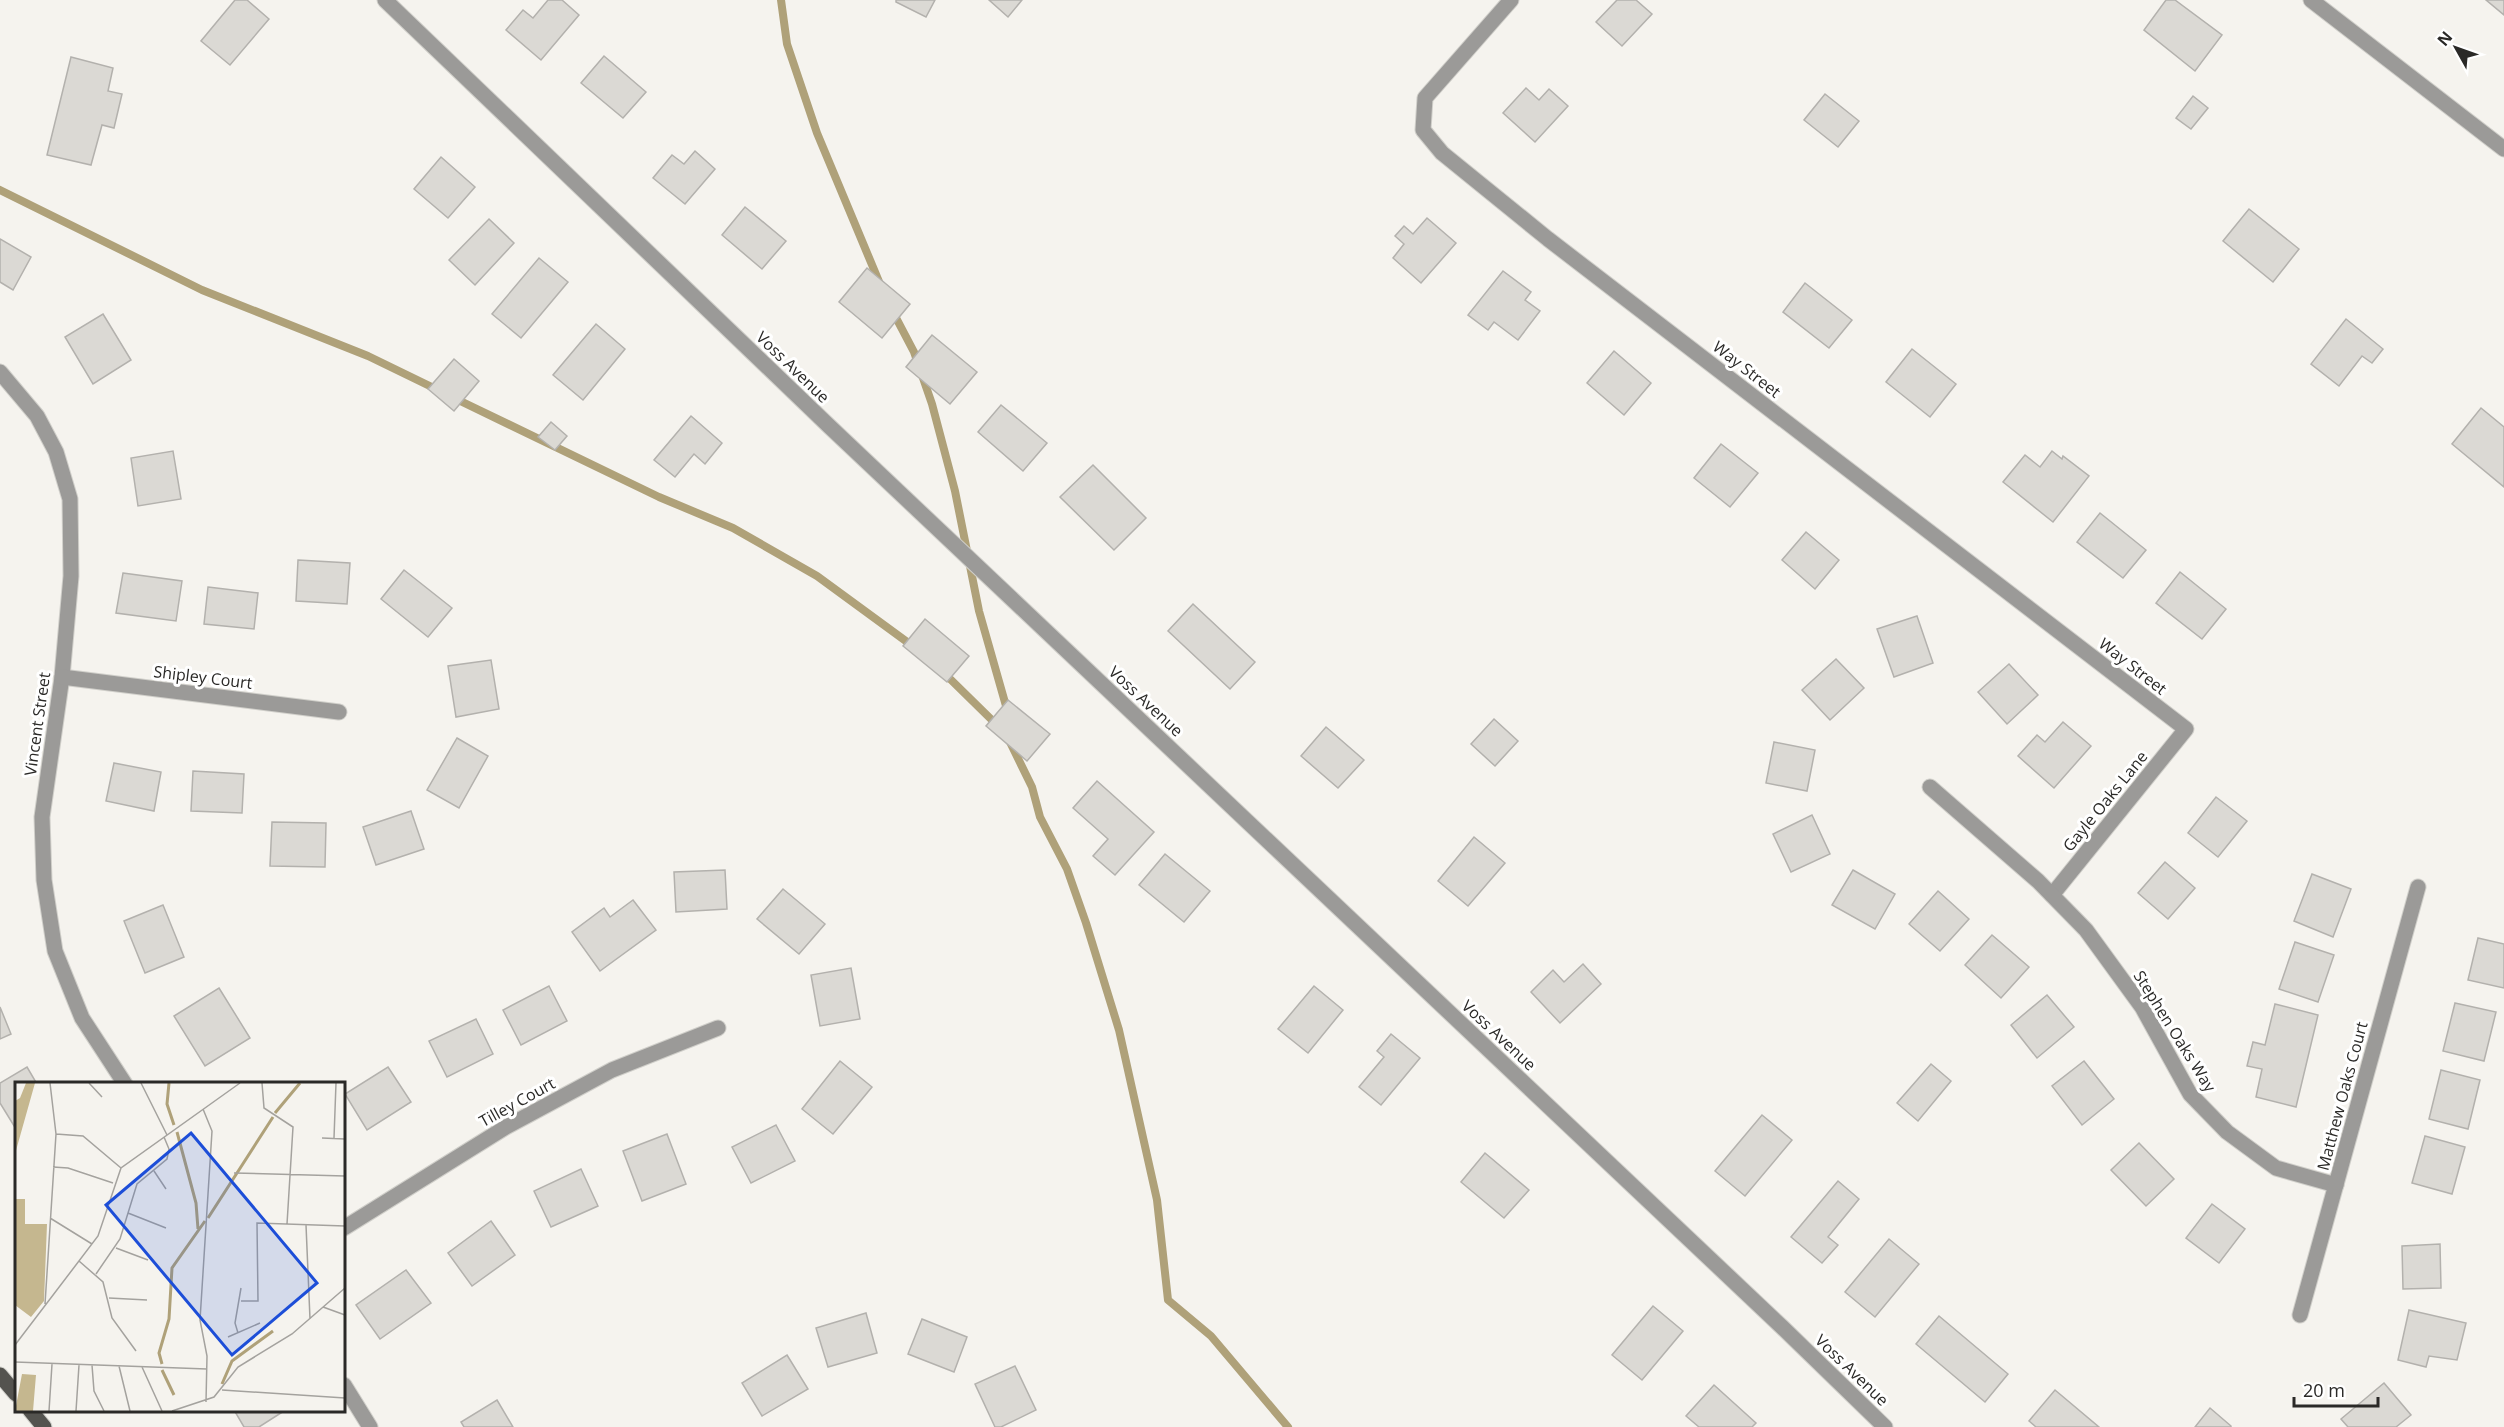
<svg xmlns="http://www.w3.org/2000/svg" width="2504" height="1427" font-family="'Open Sans',sans-serif">
<style>
.lines{fill:none;stroke-linecap:round;stroke-linejoin:round}
.stream{stroke:#afa179;stroke-width:8}
.building{fill:#dbd9d4;stroke:#b3b1ad;stroke-width:1.5}
.minor-casing{stroke:#d0cfca;stroke-width:17}
.major-casing{stroke:#d0cfca;stroke-width:17}
.minor{stroke:#9b9a98;stroke-width:15}
.major{stroke:#54534f;stroke-width:15}
.labels{text-anchor:middle;dominant-baseline:central;stroke-width:6;stroke-linejoin:round;paint-order:stroke}
.street-label{font-size:16px;fill:#2a2927;stroke:#fff}
.inset-river{fill:none;stroke:#afa179;stroke-width:3}
.inset-road{fill:none;stroke:#a4a29e;stroke-width:1.5}
.view{fill:#1d4ed8;fill-opacity:0.15;stroke:#1d4ed8;stroke-width:3}
.inset-edge{fill:none;stroke:#2a2927;stroke-width:3}
</style>
<rect width="100%" height="100%" fill="#f5f3ee"/>
<g class="lines">
<g class="stream">
<path d="M 781,0 L 787,44 L 817,133 L 880,284"/>
<path d="M 0,190 L 202,290 L 368,356 L 440,391"/>
<path d="M 893,312 L 914,352 L 932,404 L 955,491 L 979,611 L 1008,713"/>
<path d="M 452,397 L 659,497 L 733,528 L 817,576 L 914,647"/>
<path d="M 942,671 L 999,727"/>
<path d="M 1010,742 L 1032,787 L 1040,817 L 1067,869 L 1086,923 L 1119,1030 L 1157,1200 L 1168,1300 L 1211,1336 L 1288,1427"/>
</g>
</g>
<g class="building">
<path d="M 235,0 L 247,0 L 269,19 L 230,65 L 201,41 Z"/>
<path d="M 548,0 L 562,0 L 579,15 L 541,60 L 506,30 L 523,10 L 533,18 Z"/>
<path d="M 896,0 L 935,0 L 926,17 L 896,2 Z"/>
<path d="M 989,0 L 1022,0 L 1008,17 Z"/>
<path d="M 1617,0 L 1636,0 L 1652,14 L 1622,46 L 1596,22 Z"/>
<path d="M 2166,0 L 2175,0 L 2222,35 L 2195,71 L 2144,30 Z"/>
<path d="M 2486,0 L 2504,0 L 2504,15 Z"/>
<path d="M 604,56 L 646,92 L 623,118 L 581,83 Z"/>
<path d="M 71,57 L 113,68 L 108,91 L 122,94 L 114,128 L 102,125 L 91,165 L 47,155 Z"/>
<path d="M 1526,88 L 1539,100 L 1549,89 L 1568,106 L 1535,142 L 1503,113 Z"/>
<path d="M 1825,94 L 1859,121 L 1838,147 L 1804,120 Z"/>
<path d="M 2193,96 L 2208,108 L 2191,129 L 2176,118 Z"/>
<path d="M 695,151 L 715,169 L 685,204 L 653,178 L 672,155 L 684,164 Z"/>
<path d="M 441,157 L 475,187 L 448,218 L 414,189 Z"/>
<path d="M 745,207 L 786,241 L 762,269 L 722,235 Z"/>
<path d="M 2249,209 L 2299,249 L 2273,282 L 2223,241 Z"/>
<path d="M 1427,218 L 1456,243 L 1421,283 L 1393,258 L 1404,244 L 1395,236 L 1404,226 L 1413,234 Z"/>
<path d="M 489,219 L 514,243 L 475,285 L 449,260 Z"/>
<path d="M 0,239 L 31,257 L 13,290 L 0,282 Z"/>
<path d="M 539,258 L 568,282 L 521,338 L 492,314 Z"/>
<path d="M 867,268 L 910,304 L 882,338 L 839,302 Z"/>
<path d="M 1503,271 L 1531,292 L 1525,300 L 1540,311 L 1518,340 L 1494,322 L 1488,330 L 1468,315 Z"/>
<path d="M 1805,283 L 1852,320 L 1829,348 L 1783,312 Z"/>
<path d="M 103,314 L 131,360 L 93,384 L 65,337 Z"/>
<path d="M 2346,319 L 2383,349 L 2372,363 L 2362,356 L 2339,386 L 2311,364 Z"/>
<path d="M 596,324 L 625,349 L 583,400 L 553,375 Z"/>
<path d="M 932,335 L 977,372 L 950,404 L 906,367 Z"/>
<path d="M 1912,349 L 1956,384 L 1930,417 L 1886,382 Z"/>
<path d="M 1614,351 L 1651,383 L 1624,415 L 1587,383 Z"/>
<path d="M 454,359 L 479,381 L 454,411 L 428,389 Z"/>
<path d="M 1001,405 L 1047,443 L 1023,471 L 978,432 Z"/>
<path d="M 2481,408 L 2504,427 L 2504,487 L 2452,444 Z"/>
<path d="M 691,416 L 722,443 L 705,464 L 694,454 L 675,477 L 654,460 Z"/>
<path d="M 551,422 L 567,436 L 555,450 L 538,437 Z"/>
<path d="M 1721,444 L 1758,473 L 1730,507 L 1694,478 Z"/>
<path d="M 173,451 L 181,499 L 138,506 L 131,458 Z"/>
<path d="M 2052,451 L 2062,459 L 2063,456 L 2089,476 L 2053,522 L 2003,482 L 2025,455 L 2040,467 Z"/>
<path d="M 1093,465 L 1146,518 L 1114,550 L 1060,497 Z"/>
<path d="M 2100,513 L 2146,550 L 2123,578 L 2077,542 Z"/>
<path d="M 1806,532 L 1839,560 L 1815,589 L 1782,560 Z"/>
<path d="M 298,560 L 350,563 L 347,604 L 296,601 Z"/>
<path d="M 404,570 L 452,608 L 428,637 L 381,599 Z"/>
<path d="M 2180,572 L 2226,609 L 2202,639 L 2156,603 Z"/>
<path d="M 123,573 L 182,581 L 176,621 L 116,613 Z"/>
<path d="M 208,587 L 258,593 L 254,629 L 204,624 Z"/>
<path d="M 1193,604 L 1255,662 L 1230,689 L 1168,631 Z"/>
<path d="M 1917,616 L 1933,663 L 1894,677 L 1877,629 Z"/>
<path d="M 925,619 L 969,656 L 947,682 L 903,646 Z"/>
<path d="M 1836,659 L 1864,688 L 1830,720 L 1802,690 Z"/>
<path d="M 491,660 L 499,709 L 456,717 L 448,666 Z"/>
<path d="M 2009,664 L 2038,695 L 2007,724 L 1978,692 Z"/>
<path d="M 1008,700 L 1050,734 L 1027,761 L 986,726 Z"/>
<path d="M 1494,719 L 1518,741 L 1495,766 L 1471,744 Z"/>
<path d="M 2063,722 L 2091,746 L 2054,788 L 2018,756 L 2037,735 L 2045,742 Z"/>
<path d="M 1326,727 L 1364,760 L 1338,788 L 1301,756 Z"/>
<path d="M 457,738 L 488,756 L 459,808 L 427,790 Z"/>
<path d="M 1774,742 L 1815,750 L 1807,791 L 1766,783 Z"/>
<path d="M 114,763 L 161,772 L 154,811 L 106,801 Z"/>
<path d="M 193,771 L 244,774 L 242,813 L 191,811 Z"/>
<path d="M 1097,781 L 1154,832 L 1115,875 L 1093,856 L 1108,839 L 1073,808 Z"/>
<path d="M 2216,797 L 2247,821 L 2218,857 L 2188,833 Z"/>
<path d="M 411,811 L 424,849 L 376,865 L 363,827 Z"/>
<path d="M 1812,815 L 1830,854 L 1791,872 L 1773,834 Z"/>
<path d="M 272,822 L 326,823 L 325,867 L 270,866 Z"/>
<path d="M 1474,837 L 1505,863 L 1468,906 L 1438,881 Z"/>
<path d="M 1165,854 L 1210,891 L 1184,922 L 1139,885 Z"/>
<path d="M 2165,862 L 2195,888 L 2168,919 L 2138,893 Z"/>
<path d="M 725,870 L 727,909 L 676,912 L 674,872 Z"/>
<path d="M 1853,870 L 1895,894 L 1875,929 L 1832,905 Z"/>
<path d="M 2312,874 L 2351,889 L 2333,937 L 2294,921 Z"/>
<path d="M 783,889 L 825,924 L 799,954 L 757,919 Z"/>
<path d="M 1938,891 L 1969,919 L 1940,951 L 1909,924 Z"/>
<path d="M 633,900 L 656,930 L 600,971 L 572,932 L 604,908 L 610,917 Z"/>
<path d="M 163,905 L 184,957 L 145,973 L 124,921 Z"/>
<path d="M 1992,935 L 2029,967 L 2001,998 L 1965,965 Z"/>
<path d="M 2478,938 L 2504,944 L 2504,988 L 2468,980 Z"/>
<path d="M 2295,942 L 2334,955 L 2318,1002 L 2279,989 Z"/>
<path d="M 1583,964 L 1601,984 L 1560,1023 L 1531,992 L 1553,970 L 1564,982 Z"/>
<path d="M 851,968 L 860,1019 L 820,1026 L 811,975 Z"/>
<path d="M 549,986 L 567,1021 L 521,1045 L 503,1010 Z"/>
<path d="M 1314,986 L 1343,1010 L 1308,1053 L 1278,1029 Z"/>
<path d="M 219,988 L 250,1038 L 205,1066 L 174,1016 Z"/>
<path d="M 2047,995 L 2074,1027 L 2037,1058 L 2011,1025 Z"/>
<path d="M 2455,1003 L 2496,1012 L 2484,1061 L 2443,1051 Z"/>
<path d="M 2275,1004 L 2318,1015 L 2296,1107 L 2256,1097 L 2262,1069 L 2247,1066 L 2253,1042 L 2265,1045 Z"/>
<path d="M 0,1007 L 11,1034 L 0,1039 Z"/>
<path d="M 476,1019 L 493,1054 L 447,1077 L 429,1041 Z"/>
<path d="M 1391,1034 L 1420,1058 L 1381,1105 L 1359,1087 L 1384,1057 L 1377,1051 Z"/>
<path d="M 840,1061 L 872,1087 L 833,1134 L 802,1109 Z"/>
<path d="M 2084,1061 L 2114,1099 L 2082,1125 L 2052,1086 Z"/>
<path d="M 1931,1064 L 1951,1081 L 1918,1121 L 1897,1103 Z"/>
<path d="M 27,1067 L 37,1084 L 16,1084 L 16,1129 L 0,1103 L 0,1083 Z"/>
<path d="M 388,1067 L 411,1102 L 367,1130 L 345,1094 Z"/>
<path d="M 2441,1070 L 2480,1080 L 2468,1129 L 2429,1119 Z"/>
<path d="M 1762,1115 L 1792,1140 L 1745,1196 L 1715,1171 Z"/>
<path d="M 776,1125 L 795,1161 L 751,1183 L 732,1147 Z"/>
<path d="M 667,1134 L 686,1184 L 642,1201 L 623,1151 Z"/>
<path d="M 2425,1136 L 2465,1147 L 2452,1194 L 2412,1183 Z"/>
<path d="M 2139,1143 L 2174,1179 L 2146,1206 L 2111,1170 Z"/>
<path d="M 1485,1153 L 1529,1190 L 1504,1218 L 1461,1182 Z"/>
<path d="M 581,1169 L 598,1206 L 551,1227 L 534,1191 Z"/>
<path d="M 1838,1181 L 1859,1199 L 1828,1237 L 1838,1245 L 1822,1263 L 1791,1237 Z"/>
<path d="M 2212,1204 L 2245,1229 L 2219,1263 L 2186,1238 Z"/>
<path d="M 491,1221 L 515,1255 L 472,1286 L 448,1253 Z"/>
<path d="M 1889,1239 L 1919,1264 L 1875,1317 L 1845,1292 Z"/>
<path d="M 2440,1244 L 2441,1288 L 2403,1289 L 2402,1246 Z"/>
<path d="M 406,1270 L 431,1303 L 380,1339 L 356,1305 Z"/>
<path d="M 1653,1306 L 1683,1331 L 1642,1380 L 1612,1355 Z"/>
<path d="M 2409,1310 L 2466,1323 L 2457,1360 L 2429,1356 L 2426,1367 L 2398,1360 Z"/>
<path d="M 866,1313 L 877,1353 L 828,1367 L 816,1328 Z"/>
<path d="M 1939,1316 L 2008,1374 L 1985,1402 L 1916,1344 Z"/>
<path d="M 922,1319 L 967,1337 L 954,1372 L 908,1354 Z"/>
<path d="M 787,1355 L 808,1389 L 762,1416 L 742,1383 Z"/>
<path d="M 1015,1366 L 1036,1410 L 1001,1427 L 995,1427 L 975,1384 Z"/>
<path d="M 2384,1383 L 2411,1415 L 2396,1427 L 2348,1427 L 2341,1419 Z"/>
<path d="M 1714,1385 L 1756,1423 L 1752,1427 L 1699,1427 L 1686,1416 Z"/>
<path d="M 2055,1390 L 2099,1427 L 2036,1427 L 2029,1421 Z"/>
<path d="M 497,1400 L 513,1427 L 464,1427 L 461,1422 Z"/>
<path d="M 2210,1408 L 2231,1426 L 2231,1427 L 2195,1427 Z"/>
<path d="M 234,1410 L 284,1410 L 284,1411 L 259,1427 L 244,1427 Z"/>
</g>
<g class="lines">
<g class="minor-casing">
<g id="minor">
<path d="M 385,0 L 829,426 L 1782,1327 L 1885,1427"/>
<path d="M 1511,0 L 1425,98 L 1423,130 L 1442,153 L 1548,239 L 2186,729 L 2052,895"/>
<path d="M 2311,0 L 2504,149"/>
<path d="M 0,372 L 37,416 L 56,452 L 70,499 L 71,576 L 62,677 L 42,817 L 44,880 L 55,951 L 82,1018 L 125,1084"/>
<path d="M 62,677 L 339,712"/>
<path d="M 1930,787 L 2038,881 L 2086,930 L 2142,1007 L 2190,1094 L 2227,1132 L 2276,1168 L 2336,1185"/>
<path d="M 344,1228 L 506,1127 L 612,1070 L 718,1028"/>
<path d="M 2300,1315 L 2418,887"/>
<path d="M 344,1385 L 370,1427"/>
</g>
</g>
<g class="major-casing">
<g id="major">
<path d="M 0,1375 L 16,1394"/>
<path d="M 30,1410 L 44,1427"/>
</g>
</g>
<use href="#minor" class="minor"/>
<use href="#major" class="major"/>
</g>
<g class="labels">
<g class="street-label">
<text transform="translate(793 367) rotate(44)">Voss Avenue</text>
<text transform="translate(1747 369) rotate(38)">Way Street</text>
<text transform="translate(2133 666) rotate(38)">Way Street</text>
<text transform="translate(203 677) rotate(7)">Shipley Court</text>
<text transform="translate(1146 701) rotate(43)">Voss Avenue</text>
<text transform="translate(37 724) rotate(-82)">Vincent Street</text>
<text transform="translate(2105 801) rotate(-51)">Gayle Oaks Lane</text>
<text transform="translate(2175 1031) rotate(58)">Stephen Oaks Way</text>
<text transform="translate(1499 1035) rotate(43)">Voss Avenue</text>
<text transform="translate(2342 1096) rotate(-75)">Matthew Oaks Court</text>
<text transform="translate(517 1102) rotate(-29)">Tilley Court</text>
<text transform="translate(1852 1370) rotate(44)">Voss Avenue</text>
</g>
</g>
<g transform="translate(15 1082)">
<rect width="330" height="330" fill="#f5f3ee"/>
<path d="M 11,1 L 20,1 L 0,72 L 0,19 L 5,16 ZM 0,117 L 10,117 L 10,142 L 32,142 L 29,219 L 16,235 L 0,223 ZM 7,292 L 21,293 L 18,329 L 0,329 Z" fill="#c5b78f"/>
<path class="inset-river" d="M 154,1 L 152,22 L 159,43M 260,31 L 285,1M 162,50 L 181,121 L 183,147M 193,136 L 258,35M 147,282 L 144,271 L 154,237 L 157,186 L 190,139M 147,288 L 159,313M 207,302 L 217,279 L 258,249"/>
<path class="inset-road" d="M 74,1 L 87,15M 126,1 L 152,53M 247,1 L 249,26 L 278,45 L 272,142M 188,27 L 197,49 L 185,238 L 192,274 L 191,320M 41,52 L 68,54 L 106,86M 307,56 L 330,57M 319,56 L 321,1M 38,85 L 53,86 L 98,101M 139,89 L 151,107M 219,91 L 330,94M 113,131 L 151,146M 35,136 L 77,162M 291,143 L 295,237M 101,166 L 133,178M 64,179 L 88,200 L 97,236 L 121,269M 81,192 L 105,157 L 122,102 L 152,77 L 154,67 L 149,55M 94,216 L 132,218M 226,219 L 243,219 L 242,141 L 330,144M 30,222 L 41,52 L 35,1M 308,225 L 330,233M 223,251 L 220,241 L 226,206M 213,255 L 245,241M 0,263 L 83,154 L 106,86 L 225,1M 0,280 L 192,287M 77,283 L 79,309 L 89,329M 104,284 L 115,329M 127,285 L 147,329M 207,308 L 330,316M 34,329 L 37,282M 61,329 L 64,283M 157,329 L 199,315 L 223,285 L 277,252 L 330,206"/>
<path class="view" d="M 176,51 L 302,201 L 217,273 L 91,123 Z"/>
<rect width="330" height="330" class="inset-edge"/>
</g>
<g transform="translate(2456 48) rotate(310)" stroke="#ffffff" stroke-width="4.5" paint-order="stroke">
<path d="M0-4.5L10 22L0 15L-10 22Z" fill="#2a2927"/>
<text y="-9" font-size="16" font-weight="bold" text-anchor="middle" fill="#2a2927">N</text>
</g>
<path d="M2294 1397v9h84v-9" fill="none" stroke="#2a2927" stroke-width="3"/>
<text x="2303" y="1397" font-size="18" fill="#2a2927" stroke="#ffffff" stroke-width="4.5" paint-order="stroke">20 m</text>
</svg>
